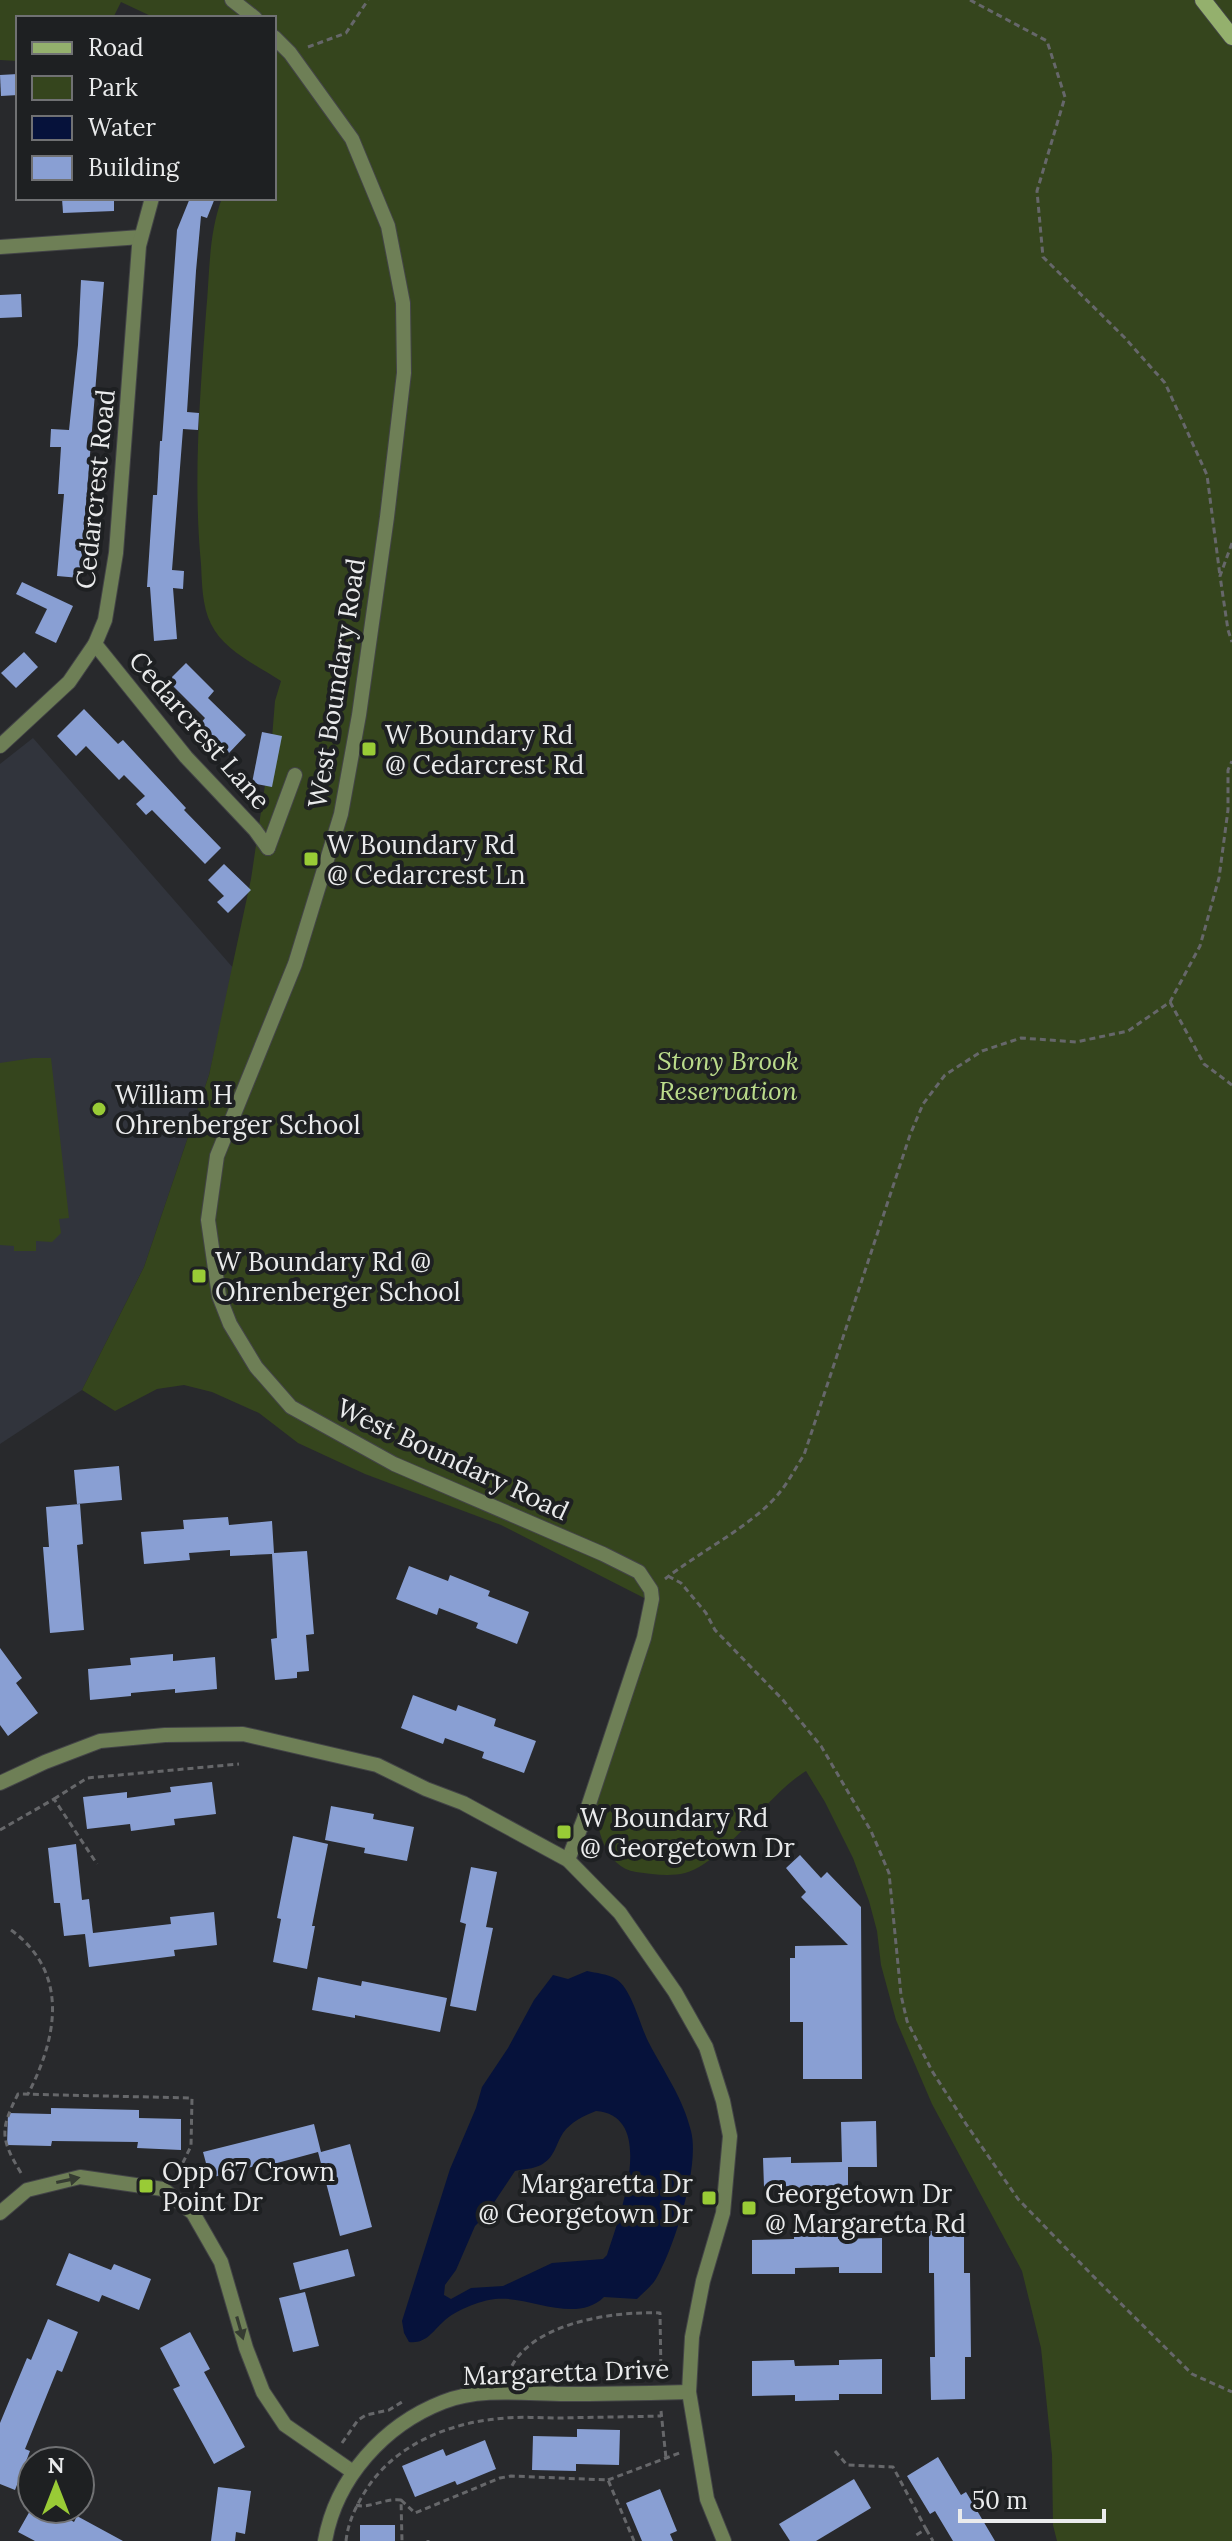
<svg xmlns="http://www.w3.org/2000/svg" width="1232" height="2541" font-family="Lora,serif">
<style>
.built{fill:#31343c}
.green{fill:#35451d}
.water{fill:#06123b;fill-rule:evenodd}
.building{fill:#899fd3}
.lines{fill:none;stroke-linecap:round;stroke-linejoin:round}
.minor-casing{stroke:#434447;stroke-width:16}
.secondary-casing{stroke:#434447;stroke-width:18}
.path{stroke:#66676a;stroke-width:3;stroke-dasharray:6 4;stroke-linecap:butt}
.minor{stroke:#6e7f56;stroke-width:14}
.secondary{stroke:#94b06d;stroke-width:16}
.oneway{fill:#363c32}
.poi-dot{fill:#99cb36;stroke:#1e2022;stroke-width:3}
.labels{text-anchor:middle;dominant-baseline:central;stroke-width:8;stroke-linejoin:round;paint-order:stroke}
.street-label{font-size:26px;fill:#eaebec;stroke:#1e2022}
.poi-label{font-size:26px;fill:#eaebec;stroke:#1e2022;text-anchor:start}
.park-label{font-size:26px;font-style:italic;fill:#bbdc8b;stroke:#1e2022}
</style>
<rect width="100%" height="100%" fill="#28292c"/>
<path class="built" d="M 33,738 L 234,969 L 209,1075 L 144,1267 L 82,1390 L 0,1444 L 0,764 Z"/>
<g class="green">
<path d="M 0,0 L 1232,0 L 1232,2541 L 1057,2541 L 1053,2525 L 1052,2455 L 1041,2348 L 1022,2271 L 932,2104 L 896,2020 L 881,1965 L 877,1931 L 869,1901 L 853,1858 L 825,1802 L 806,1771 C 768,1794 723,1863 685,1873 C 669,1877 652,1874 636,1872 C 605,1867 597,1829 595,1804 L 650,1601 L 501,1525 L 365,1474 L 298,1443 L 259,1413 L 212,1392 L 184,1385 L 157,1389 L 115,1411 L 82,1390 L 144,1267 L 209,1075 L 251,879 L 272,738 L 275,701 L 281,681 C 257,665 224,651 211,624 C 202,606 202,583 201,564 C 193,481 200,396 206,313 C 210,273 208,236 222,198 L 274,198 L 274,18 L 155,18 L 121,2 L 113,18 L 18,18 L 18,61 L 0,60 Z"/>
<path d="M 33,1058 L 51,1058 L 69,1218 L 59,1219 L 61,1233 L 52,1242 L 36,1241 L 36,1251 L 14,1251 L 14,1246 L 0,1245 L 0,1063 Z"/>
</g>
<path class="water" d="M 587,1971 C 596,1973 608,1974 616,1979 C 632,1989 640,2026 649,2043 C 664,2072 683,2098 691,2131 C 700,2166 675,2245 657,2277 C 653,2285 644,2292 637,2299 L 604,2297 C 575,2325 529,2295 495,2299 C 479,2301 456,2310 444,2321 C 432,2332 426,2344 409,2342 L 404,2333 L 402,2321 L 450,2169 L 476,2108 L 482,2087 L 508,2048 L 534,2000 L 553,1975 L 568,1979 ZM 596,2111 C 659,2116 618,2220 607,2255 L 603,2259 L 552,2263 L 503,2286 L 471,2288 L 451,2299 L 444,2295 L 445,2285 L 456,2270 L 475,2226 L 485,2216 L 515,2171 C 524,2169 533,2169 541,2165 C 555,2157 555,2146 563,2133 C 571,2122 583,2116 596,2111 Z"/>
<g class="building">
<path d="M 18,74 L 18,95 L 1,96 L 0,75 Z"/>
<path d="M 62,198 L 114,198 L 114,211 L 63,213 Z"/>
<path d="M 190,198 L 215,198 L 207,218 L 201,216 L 196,271 L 187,412 L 199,413 L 198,430 L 183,429 L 172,570 L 184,571 L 183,589 L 173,588 L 177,639 L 154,641 L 150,587 L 147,587 L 153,495 L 157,495 L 160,441 L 162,441 L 177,230 Z"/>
<path d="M 81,280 L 104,282 L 80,578 L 57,576 L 64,494 L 58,494 L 61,447 L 50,447 L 51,429 L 69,430 L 78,345 Z"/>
<path d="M 21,294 L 22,317 L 0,318 L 0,295 Z"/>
<path d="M 22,582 L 73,606 L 56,643 L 35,633 L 47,609 L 16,594 Z"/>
<path d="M 24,652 L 38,667 L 16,688 L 1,673 Z"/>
<path d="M 186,663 L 214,691 L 208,698 L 246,735 L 229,753 L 200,724 L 205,718 L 168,681 Z"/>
<path d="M 84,709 L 118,744 L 123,740 L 186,808 L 184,810 L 221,848 L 205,864 L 152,810 L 146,815 L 136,804 L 145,796 L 124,775 L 119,780 L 86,746 L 76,756 L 57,736 Z"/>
<path d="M 262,732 L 282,736 L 272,787 L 252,783 Z"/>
<path d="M 224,864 L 251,890 L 228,913 L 217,902 L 224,896 L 208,880 Z"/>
<path d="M 119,1466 L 122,1500 L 77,1504 L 74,1470 Z"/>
<path d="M 80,1504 L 83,1544 L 77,1545 L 84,1630 L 50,1633 L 43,1547 L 49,1547 L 46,1507 Z"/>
<path d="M 228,1517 L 229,1525 L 272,1521 L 274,1553 L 307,1551 L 314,1634 L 306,1635 L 309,1671 L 297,1672 L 297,1678 L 275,1680 L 271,1639 L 277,1638 L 272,1554 L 230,1556 L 230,1550 L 189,1553 L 190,1560 L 144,1564 L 141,1532 L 184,1529 L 183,1520 Z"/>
<path d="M 409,1566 L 448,1581 L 450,1575 L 490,1591 L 488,1596 L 529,1612 L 517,1644 L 476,1628 L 478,1623 L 439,1608 L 437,1615 L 396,1599 Z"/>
<path d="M 0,1648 L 22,1678 L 16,1683 L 38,1713 L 8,1736 L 0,1725 Z"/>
<path d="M 173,1654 L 173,1661 L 215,1657 L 217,1689 L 175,1693 L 175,1689 L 131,1693 L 131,1696 L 90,1700 L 88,1669 L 131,1665 L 130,1658 Z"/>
<path d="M 413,1695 L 456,1711 L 458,1705 L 496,1719 L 494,1726 L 536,1741 L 524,1773 L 482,1758 L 484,1752 L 445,1738 L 443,1744 L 401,1728 Z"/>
<path d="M 212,1782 L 216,1814 L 174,1819 L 175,1825 L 131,1831 L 130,1824 L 87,1829 L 83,1797 L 127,1792 L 127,1798 L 171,1792 L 170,1787 Z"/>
<path d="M 331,1806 L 374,1814 L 373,1819 L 414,1827 L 407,1861 L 364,1853 L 365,1848 L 325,1840 Z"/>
<path d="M 293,1836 L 328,1844 L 312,1926 L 315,1926 L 307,1969 L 273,1962 L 281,1919 L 277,1918 Z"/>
<path d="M 76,1844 L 82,1900 L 89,1899 L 93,1933 L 171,1924 L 170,1917 L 214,1912 L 217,1945 L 174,1950 L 175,1956 L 89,1967 L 85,1934 L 64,1936 L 60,1903 L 54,1903 L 48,1848 Z"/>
<path d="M 800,1855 L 821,1878 L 827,1872 L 861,1907 L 862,2079 L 803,2079 L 803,2022 L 790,2022 L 790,1958 L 795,1958 L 795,1946 L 848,1945 L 801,1897 L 806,1892 L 786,1868 Z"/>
<path d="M 471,1867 L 497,1872 L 486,1927 L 493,1928 L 476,2011 L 450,2006 L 466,1924 L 460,1922 Z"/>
<path d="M 318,1977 L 361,1986 L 362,1981 L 447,1998 L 440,2032 L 355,2015 L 355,2018 L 312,2010 Z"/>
<path d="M 51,2108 L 139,2110 L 139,2118 L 181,2119 L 181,2150 L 137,2148 L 138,2142 L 52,2141 L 51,2146 L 7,2145 L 8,2113 L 51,2114 Z"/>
<path d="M 876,2121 L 877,2167 L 848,2167 L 848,2192 L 791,2193 L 791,2186 L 764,2187 L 763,2158 L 791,2157 L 791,2163 L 842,2162 L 841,2122 Z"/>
<path d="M 314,2124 L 321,2152 L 350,2144 L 372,2227 L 340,2236 L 318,2152 L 266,2166 L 266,2163 L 210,2178 L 203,2152 Z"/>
<path d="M 964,2230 L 964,2273 L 970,2273 L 971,2357 L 965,2357 L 965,2399 L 931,2400 L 930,2357 L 935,2357 L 934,2273 L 929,2273 L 929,2231 Z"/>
<path d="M 794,2233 L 838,2233 L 838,2239 L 882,2238 L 882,2273 L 839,2273 L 839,2267 L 795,2268 L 795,2274 L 752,2274 L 752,2240 L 794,2239 Z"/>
<path d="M 348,2249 L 355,2276 L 300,2290 L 293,2263 Z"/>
<path d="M 69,2253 L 111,2270 L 114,2264 L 151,2279 L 139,2310 L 102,2295 L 99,2302 L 56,2285 Z"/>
<path d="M 305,2292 L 319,2346 L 293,2352 L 279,2298 Z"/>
<path d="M 48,2319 L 78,2332 L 62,2372 L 57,2370 L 25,2449 L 30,2451 L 15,2490 L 0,2484 L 0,2423 L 27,2358 L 31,2360 Z"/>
<path d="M 190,2332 L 210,2369 L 204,2372 L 245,2447 L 214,2464 L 173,2389 L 180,2386 L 160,2348 Z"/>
<path d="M 882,2359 L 882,2394 L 839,2394 L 839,2400 L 795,2401 L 795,2395 L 752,2396 L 752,2361 L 794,2360 L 795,2366 L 839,2365 L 839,2360 Z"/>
<path d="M 577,2429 L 620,2430 L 619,2465 L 576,2464 L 576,2471 L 532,2470 L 533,2436 L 577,2437 Z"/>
<path d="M 485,2440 L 496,2469 L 457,2485 L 455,2481 L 415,2497 L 402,2466 L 443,2449 L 446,2456 Z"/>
<path d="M 938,2457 L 961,2495 L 966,2492 L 995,2541 L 953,2541 L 935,2511 L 930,2514 L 907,2476 Z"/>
<path d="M 854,2479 L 871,2508 L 816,2541 L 790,2541 L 779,2524 Z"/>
<path d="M 218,2487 L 251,2491 L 245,2534 L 236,2532 L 235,2541 L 211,2541 Z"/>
<path d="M 660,2489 L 677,2531 L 670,2534 L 673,2541 L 642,2541 L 626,2503 Z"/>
<path d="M 31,2509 L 51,2509 L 74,2522 L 77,2516 L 123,2541 L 35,2541 L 18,2532 Z"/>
<rect x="360" y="2525" width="35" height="16"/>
</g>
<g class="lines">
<g class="minor-casing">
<g id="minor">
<path d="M 232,0 L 255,18"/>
<path d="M 274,37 L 290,53 L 352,139 L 388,226 L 403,303 L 404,373 L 387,517 L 359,715 L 341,814 L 295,964 L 217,1156 L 208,1220 L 219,1296 L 230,1324 L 256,1367 L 291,1407 L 394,1464 L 603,1554 L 639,1572 L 651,1590 L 652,1599 L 644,1638 L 584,1819 L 568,1860"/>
<path d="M 0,247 L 141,237"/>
<path d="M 95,644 L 186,757 L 255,830 L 268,848"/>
<path d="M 0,746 L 69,682 L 95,644 L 105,620 L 116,553 L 139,246 L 152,198"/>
<path d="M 268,848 L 295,775"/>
<path d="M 0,1783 L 45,1762 L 100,1741 L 165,1735 L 243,1734 L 377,1765 L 426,1789 L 463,1803 L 568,1860 L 620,1913 L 675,1992 L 706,2047 L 723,2101 L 730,2136 L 723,2213 L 703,2281 L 692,2337 L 689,2392 L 707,2499 L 724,2541"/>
<path d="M 0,2213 L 27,2190 L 80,2177 L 163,2189 L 193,2213 L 221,2262 L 246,2348 L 263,2392 L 285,2425 L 353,2472"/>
<path d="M 325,2541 C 336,2478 384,2425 443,2402 C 481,2387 527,2394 566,2394 C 607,2394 648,2393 689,2392"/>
</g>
</g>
<g class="secondary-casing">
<path id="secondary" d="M 1203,0 L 1232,37"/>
</g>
<g class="path">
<path d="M 970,0 L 1047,41 L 1065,97 L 1037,191 L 1043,257 L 1125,338 L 1165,383 L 1207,475 L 1220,576"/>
<path d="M 308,47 L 346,33 L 368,0"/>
<path d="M 1232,543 L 1220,576 L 1228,630 L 1232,642"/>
<path d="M 1170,1002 L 1204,1064 L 1232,1085"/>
<path d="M 668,1576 L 681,1583 L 706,1613 L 715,1630 L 783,1700 L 821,1746 L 871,1831 L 889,1873 L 901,1995 L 907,2021 L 932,2071 L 966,2124 L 1018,2199 L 1092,2275 L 1192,2374 L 1232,2392"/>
<path d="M 665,1579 C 699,1552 754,1525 780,1492 C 789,1481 796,1467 804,1455 L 910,1135 L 923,1104 L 945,1075 L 982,1051 L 1021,1038 L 1076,1042 L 1128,1031 L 1170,1002 L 1200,946 L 1219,878 L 1228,810 L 1228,770 L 1232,761"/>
<path d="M 54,1799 L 87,1778 L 239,1764"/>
<path d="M 0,1830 L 54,1799 L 97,1864"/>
<path d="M 11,1930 C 70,1973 57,2038 28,2094"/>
<path d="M 21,2173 C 0,2138 0,2130 18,2094 L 192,2098 L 191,2146 L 175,2179"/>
<path d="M 508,2375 C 525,2323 613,2311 660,2313 L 661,2375"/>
<path d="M 661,2411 L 666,2458"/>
<path d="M 342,2443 L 358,2420 L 366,2415 L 389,2410 L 402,2402"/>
<path d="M 835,2451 L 847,2465 L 893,2467 L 926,2529 L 913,2537"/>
<path d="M 608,2480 L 682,2452"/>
<path d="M 401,2500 L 415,2513 L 500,2478 L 511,2476 L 608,2480 L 634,2541"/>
<path d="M 356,2505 C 369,2509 384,2498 401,2500 L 402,2541"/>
<path d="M 926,2529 L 933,2541"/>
<path d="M 346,2541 C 348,2522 356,2506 366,2490 C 393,2447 445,2424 496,2419 C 518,2416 541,2418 563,2418 C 596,2417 629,2417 661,2416"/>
<path d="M 428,2541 L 428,2540"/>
</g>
<use href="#minor" class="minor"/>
<use href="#secondary" class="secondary"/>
</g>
<defs><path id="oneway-solid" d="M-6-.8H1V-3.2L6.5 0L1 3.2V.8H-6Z" transform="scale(2)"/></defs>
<g class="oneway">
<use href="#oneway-solid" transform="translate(68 2180) rotate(-12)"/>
<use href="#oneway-solid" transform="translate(240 2328) rotate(74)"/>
</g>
<g class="poi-dot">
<rect x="361" y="741" width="16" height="16" rx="4"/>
<rect x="303" y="851" width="16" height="16" rx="4"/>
<circle cx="99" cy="1109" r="8"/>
<rect x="191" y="1268" width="16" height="16" rx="4"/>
<rect x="556" y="1824" width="16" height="16" rx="4"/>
<rect x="138" y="2178" width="16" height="16" rx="4"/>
<rect x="701" y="2190" width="16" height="16" rx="4"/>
<rect x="741" y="2200" width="16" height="16" rx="4"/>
</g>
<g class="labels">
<g class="street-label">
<text transform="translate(95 489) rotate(-84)">Cedarcrest Road</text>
<text transform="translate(336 683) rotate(-81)">West Boundary Road</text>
<text transform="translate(200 730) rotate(49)">Cedarcrest Lane</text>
<text transform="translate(453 1459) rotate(25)">West Boundary Road</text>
<text transform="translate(566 2372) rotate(-2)">Margaretta Drive</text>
</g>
<g class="poi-label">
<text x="385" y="734">W Boundary Rd<tspan x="385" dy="30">@ Cedarcrest Rd</tspan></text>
<text x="327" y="844">W Boundary Rd<tspan x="327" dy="30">@ Cedarcrest Ln</tspan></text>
<text x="115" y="1094">William H<tspan x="115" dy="30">Ohrenberger School</tspan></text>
<text x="215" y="1261">W Boundary Rd @<tspan x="215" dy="30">Ohrenberger School</tspan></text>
<text x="580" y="1817">W Boundary Rd<tspan x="580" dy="30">@ Georgetown Dr</tspan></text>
<text x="162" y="2171">Opp 67 Crown<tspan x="162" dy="30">Point Dr</tspan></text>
<text x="693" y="2183" text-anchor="end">Margaretta Dr<tspan x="693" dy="30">@ Georgetown Dr</tspan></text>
<text x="765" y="2193">Georgetown Dr<tspan x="765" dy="30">@ Margaretta Rd</tspan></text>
</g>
<g class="park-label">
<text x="728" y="1060">Stony Brook<tspan x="728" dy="30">Reservation</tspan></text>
</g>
</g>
<rect x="16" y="16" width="260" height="184" fill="#1e2022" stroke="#707173" stroke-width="2"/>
<rect x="32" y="42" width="40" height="12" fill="#94b06d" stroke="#707173" stroke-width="2"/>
<text x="88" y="56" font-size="24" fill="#eaebec">Road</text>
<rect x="32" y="76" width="40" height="24" fill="#35451d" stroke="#707173" stroke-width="2"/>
<text x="88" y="96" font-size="24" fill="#eaebec">Park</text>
<rect x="32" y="116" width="40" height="24" fill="#06123b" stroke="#707173" stroke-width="2"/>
<text x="88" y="136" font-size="24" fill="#eaebec">Water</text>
<rect x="32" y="156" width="40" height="24" fill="#899fd3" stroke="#707173" stroke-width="2"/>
<text x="88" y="176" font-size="24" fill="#eaebec">Building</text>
<g transform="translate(56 2485)"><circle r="38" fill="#1e2022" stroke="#707173" stroke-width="2"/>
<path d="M0-6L14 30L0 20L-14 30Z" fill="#99cb36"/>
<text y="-12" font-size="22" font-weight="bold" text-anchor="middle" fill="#eaebec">N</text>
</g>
<path d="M960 2509v12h144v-12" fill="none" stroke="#eaebec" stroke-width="4"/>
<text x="972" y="2509" font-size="24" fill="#eaebec" stroke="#1e2022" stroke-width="6" paint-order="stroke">50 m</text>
</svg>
